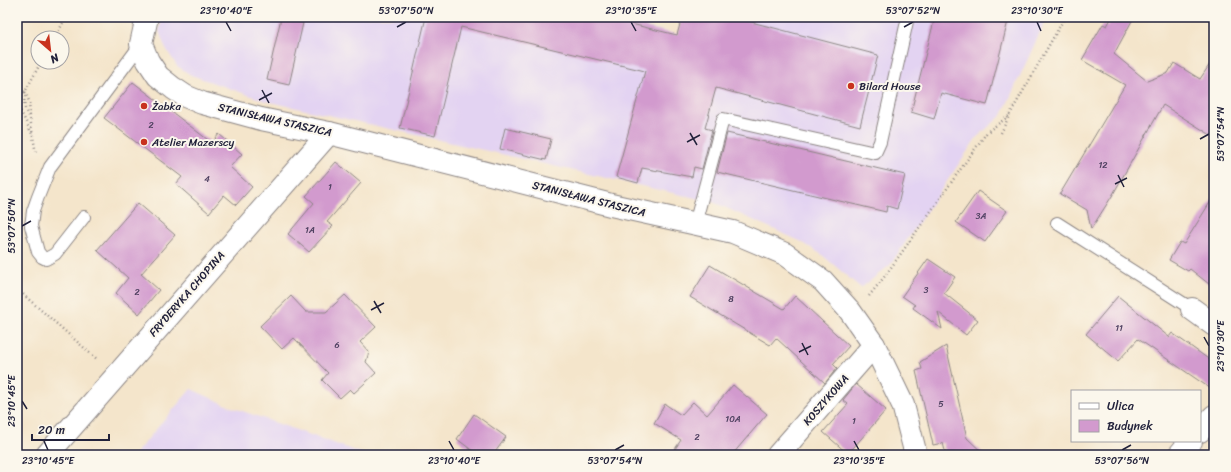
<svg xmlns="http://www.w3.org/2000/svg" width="1231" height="472" font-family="Sriracha,sans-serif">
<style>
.built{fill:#e3d3f2}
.building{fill:#d29ace}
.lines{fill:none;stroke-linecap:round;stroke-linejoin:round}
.service-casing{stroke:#8b8483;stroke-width:14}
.minor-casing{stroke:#8b8483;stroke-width:24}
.path{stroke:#8b8483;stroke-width:2.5;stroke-dasharray:1 3;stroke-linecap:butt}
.service{stroke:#fff;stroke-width:12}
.minor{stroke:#fff;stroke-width:22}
.ticks{fill:none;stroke:#22223b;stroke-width:1.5}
.poi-dot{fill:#c8321e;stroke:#fbf7ec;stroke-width:1.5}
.labels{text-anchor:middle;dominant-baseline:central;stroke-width:4;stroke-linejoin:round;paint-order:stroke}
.number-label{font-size:9px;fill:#4e4060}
.poi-label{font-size:11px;fill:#22223b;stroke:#fbf7ec;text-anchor:start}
.street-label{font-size:11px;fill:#22223b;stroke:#fbf7ec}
.neatline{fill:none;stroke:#22223b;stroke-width:1.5}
.ticks-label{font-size:10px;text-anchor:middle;fill:#22223b}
</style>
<rect width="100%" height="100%" fill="#fbf7ec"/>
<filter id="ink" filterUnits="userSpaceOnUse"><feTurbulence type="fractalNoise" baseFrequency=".025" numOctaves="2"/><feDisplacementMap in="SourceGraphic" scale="8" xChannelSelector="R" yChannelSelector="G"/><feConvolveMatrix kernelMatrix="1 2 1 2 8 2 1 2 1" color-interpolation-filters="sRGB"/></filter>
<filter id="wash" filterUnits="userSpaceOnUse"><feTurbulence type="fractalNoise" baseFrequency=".012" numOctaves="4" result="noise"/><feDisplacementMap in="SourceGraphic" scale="16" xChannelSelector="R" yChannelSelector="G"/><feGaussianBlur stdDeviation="0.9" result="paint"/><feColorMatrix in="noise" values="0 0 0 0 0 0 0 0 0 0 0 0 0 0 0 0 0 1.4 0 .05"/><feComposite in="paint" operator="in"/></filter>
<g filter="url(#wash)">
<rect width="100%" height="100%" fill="#f4e5cb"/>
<g class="built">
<path d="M 162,17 L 603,17 L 680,35 L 684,17 L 1047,17 L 1002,115 L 977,137 L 890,265 L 861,288 L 821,254 L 800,241 L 713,202 L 266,101 L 191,75 L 177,66 L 165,47 L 159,31 Z"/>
<path d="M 191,389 L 231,407 L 367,455 L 134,455 Z"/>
</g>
<g id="blocks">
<g class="building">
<path d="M 426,17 L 602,17 L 677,35 L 682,17 L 732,17 L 878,55 L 860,126 L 716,88 L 705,128 L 712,130 L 702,169 L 694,167 L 692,177 L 642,168 L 638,183 L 616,177 L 645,71 L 461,27 L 435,136 L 400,128 Z"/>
<path d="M 935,17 L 1009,17 L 987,105 L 941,93 L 934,119 L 911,112 Z"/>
<path d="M 1112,17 L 1134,17 L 1114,54 L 1147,81 L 1168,73 L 1174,63 L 1200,79 L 1214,58 L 1214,137 L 1163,105 L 1112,196 L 1091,229 L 1087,210 L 1060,194 L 1125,85 L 1082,60 L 1103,24 L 1107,26 Z"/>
<path d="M 281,18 L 303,23 L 289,85 L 267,80 Z"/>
<path d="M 133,82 L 212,143 L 219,134 L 242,154 L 230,167 L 252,187 L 236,205 L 224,195 L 209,213 L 176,184 L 182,177 L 104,118 Z"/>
<path d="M 505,128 L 551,139 L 546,160 L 500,149 Z"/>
<path d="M 727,133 L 905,175 L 897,209 L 887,206 L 886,212 L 717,172 Z"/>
<path d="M 336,162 L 361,183 L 327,222 L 333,226 L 309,252 L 288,234 L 314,203 L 306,196 Z"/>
<path d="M 978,191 L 1007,211 L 985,242 L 956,222 Z"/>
<path d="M 1214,196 L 1214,288 L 1190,269 L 1188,271 L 1169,260 L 1180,242 L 1184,244 Z"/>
<path d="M 138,203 L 175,235 L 141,274 L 159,290 L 139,314 L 116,293 L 128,278 L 97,250 Z"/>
<path d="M 928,259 L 955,277 L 944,293 L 978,320 L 966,335 L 938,312 L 942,329 L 913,308 L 915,305 L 902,296 Z"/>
<path d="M 710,265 L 784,309 L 795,296 L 849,346 L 833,364 L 837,368 L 825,383 L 776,338 L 770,345 L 690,297 Z"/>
<path d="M 345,295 L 376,327 L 360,342 L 369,352 L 366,362 L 376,373 L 354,393 L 350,389 L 340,398 L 322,380 L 328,373 L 294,338 L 282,349 L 260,326 L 291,296 L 306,312 L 326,312 Z"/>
<path d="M 1118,296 L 1169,337 L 1172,333 L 1214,363 L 1214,391 L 1138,339 L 1118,361 L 1086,334 Z"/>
<path d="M 946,346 L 967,438 L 985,455 L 946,455 L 943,443 L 933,445 L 916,371 L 922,369 L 920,362 Z"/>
<path d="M 856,384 L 886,410 L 848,454 L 823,432 L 848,404 L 843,400 Z"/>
<path d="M 733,385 L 767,414 L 732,455 L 671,455 L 681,440 L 654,423 L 665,404 L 681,415 L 693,402 L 707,415 Z"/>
<path d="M 474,414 L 506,437 L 493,455 L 478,455 L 457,439 Z"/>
</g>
</g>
</g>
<g filter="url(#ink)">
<use href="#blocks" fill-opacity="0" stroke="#8b8483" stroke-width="1"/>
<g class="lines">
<g class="service-casing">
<g id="service">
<path d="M 84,217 L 55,254 L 46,259 L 42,257 L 38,252 L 31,226 L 33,211 L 38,197 L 50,167 L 141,44"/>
<path d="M 1057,223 L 1192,309"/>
<path d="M 695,224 L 723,119 L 875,153 L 880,142 L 908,17"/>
</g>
</g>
<g class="minor-casing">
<g id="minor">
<path d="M 147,17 L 141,44 L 148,61 L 158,76 L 173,88 L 185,96 L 202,103 L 261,119 L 329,133 L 611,205 L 733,232 L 785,254 L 823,281 L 850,311 L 874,345 L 903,405 L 916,455"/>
<path d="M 1192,309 L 1214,325"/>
<path d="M 1200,431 L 1214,416"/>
<path d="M 47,455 L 329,133"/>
<path d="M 778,455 L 874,345"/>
<path d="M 1179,455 L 1191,441"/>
</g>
</g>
<g class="path">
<path d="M 118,17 L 122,21"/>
<path d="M 55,38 L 66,17"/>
<path d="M 17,87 L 25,92 L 41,62"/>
<path d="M 25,92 L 29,101 L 30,118 L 36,154"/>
<path d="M 25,92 C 24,102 23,110 30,117"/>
<path d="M 17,104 L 32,134"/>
<path d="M 1001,133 L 1009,116 L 1065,17"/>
<path d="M 17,189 L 22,179"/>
<path d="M 17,289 L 98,360"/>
<path d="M 869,296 L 885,276 L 987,132 L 1009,116"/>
</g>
<use href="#service" class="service"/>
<use href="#minor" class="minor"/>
</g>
</g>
<path class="ticks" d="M 226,22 L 231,31M 631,22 L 636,31M 1037,22 L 1041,31M 397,27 L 406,22M 904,27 L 913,22M 262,90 L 269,103M 259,100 L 272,93M 690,133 L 697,145M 1200,139 L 1209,134M 687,142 L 700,135M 1118,175 L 1124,187M 1115,184 L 1127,178M 22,226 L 31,221M 374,301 L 381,313M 371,310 L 384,303M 1204,337 L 1209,346M 802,343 L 808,355M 799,352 L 811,346M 22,401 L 27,409M 44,441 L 48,450M 449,441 L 454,450M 854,441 L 859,450M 615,450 L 624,445M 1122,450 L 1131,445"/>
<g class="poi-dot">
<circle cx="851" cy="86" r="4"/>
<circle cx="144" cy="106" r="4"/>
<circle cx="144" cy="142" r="4"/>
</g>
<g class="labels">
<g class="number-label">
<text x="151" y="125">2</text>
<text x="1103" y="165">12</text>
<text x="207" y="179">4</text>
<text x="330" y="187">1</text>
<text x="981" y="216">3A</text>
<text x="310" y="230">1A</text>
<text x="926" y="290">3</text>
<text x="137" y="292">2</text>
<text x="731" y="299">8</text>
<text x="1119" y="328">11</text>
<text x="337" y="345">6</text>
<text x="941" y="404">5</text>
<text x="733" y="419">10A</text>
<text x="854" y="421">1</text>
<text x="697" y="437">2</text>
</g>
<g class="poi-label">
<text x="859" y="86">Bilard House</text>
<text x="152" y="106">Żabka</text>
<text x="152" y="142">Atelier Mazerscy</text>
</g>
<g class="street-label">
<text transform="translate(275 120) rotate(13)">STANISŁAWA STASZICA</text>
<text transform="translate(589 199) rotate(14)">STANISŁAWA STASZICA</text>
<text transform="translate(187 294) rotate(-49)">FRYDERYKA CHOPINA</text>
<text transform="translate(826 400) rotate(-49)">KOSZYKOWA</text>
</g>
</g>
<rect width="1231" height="472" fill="none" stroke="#fbf7ec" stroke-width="44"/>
<rect x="1071" y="390" width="130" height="52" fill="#fbf7ec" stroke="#a4a2a5"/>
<rect x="1079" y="403" width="20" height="6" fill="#ffffff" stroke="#a4a2a5"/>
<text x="1107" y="410" font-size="12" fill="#22223b">Ulica</text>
<rect x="1079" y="420" width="20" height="12" fill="#d29ace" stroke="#a4a2a5"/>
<text x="1107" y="430" font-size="12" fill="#22223b">Budynek</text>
<g transform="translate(50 50) rotate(152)"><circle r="19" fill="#fbf7ec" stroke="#a4a2a5"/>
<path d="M0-3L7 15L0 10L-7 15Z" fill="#c8321e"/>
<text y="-6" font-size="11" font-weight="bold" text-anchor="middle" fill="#22223b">N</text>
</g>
<path d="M32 434v6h77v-6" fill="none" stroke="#22223b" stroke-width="2"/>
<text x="38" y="434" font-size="12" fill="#22223b" stroke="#fbf7ec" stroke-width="3" paint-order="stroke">20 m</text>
<rect x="22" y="22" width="1187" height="428" class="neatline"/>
<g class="ticks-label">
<text x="226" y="14">23°10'40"E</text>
<text x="406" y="14">53°07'50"N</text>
<text x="631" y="14">23°10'35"E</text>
<text x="913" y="14">53°07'52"N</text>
<text x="1037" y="14">23°10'30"E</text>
<text transform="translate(1220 134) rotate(-90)" y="4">53°07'54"N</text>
<text transform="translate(11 226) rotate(-90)" y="4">53°07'50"N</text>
<text transform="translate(1220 346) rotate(-90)" y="4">23°10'30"E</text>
<text transform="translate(11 401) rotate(-90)" y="4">23°10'45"E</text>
<text x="48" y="464">23°10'45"E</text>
<text x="454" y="464">23°10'40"E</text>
<text x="615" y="464">53°07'54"N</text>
<text x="859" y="464">23°10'35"E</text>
<text x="1122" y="464">53°07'56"N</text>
</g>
</svg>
